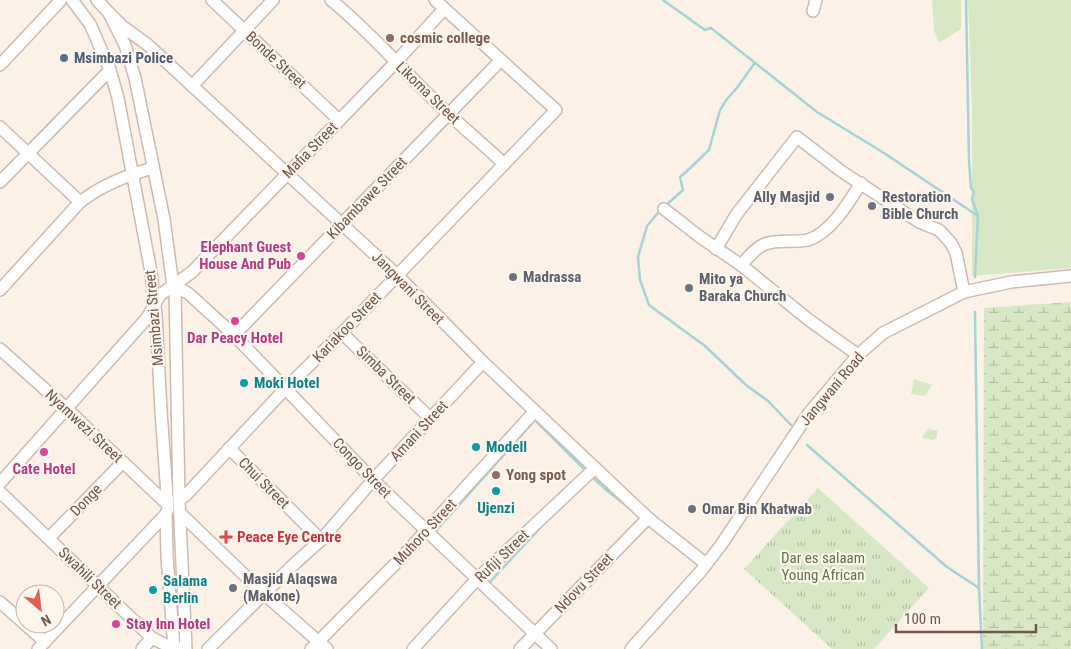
<svg xmlns="http://www.w3.org/2000/svg" width="1071" height="649" font-family="'Roboto Condensed',sans-serif">
<style>
.grass{fill:#d8e8c6}
.wetland{fill:url(#wetland-marsh)}
.park{fill:url(#park-tufts)}
.lines{fill:none;stroke-linecap:round;stroke-linejoin:round}
.stream{stroke:#a4d4d5;stroke-width:2.5}
.minor-casing{stroke:#cebab1;stroke-width:14}
.minor{stroke:#fff;stroke-width:11}
.education-dot{fill:#8d6e63;stroke:#fef5ed;stroke-width:2}
.service-dot{fill:#5c6f8a;stroke:#fef5ed;stroke-width:2}
.worship-dot{fill:#6b7280;stroke:#fef5ed;stroke-width:2}
.hotel-dot{fill:#d1479c;stroke:#fef5ed;stroke-width:2}
.culture-dot{fill:#0f9aa8;stroke:#fef5ed;stroke-width:2}
.health-dot{fill:#e0444e;stroke:#fef5ed;stroke-width:2}
.labels{text-anchor:middle;dominant-baseline:central;stroke-width:4.5;stroke-linejoin:round;paint-order:stroke}
.education-label{font-size:15px;font-weight:bold;fill:#785e54;stroke:#fef5ed;text-anchor:start}
.service-label{font-size:15px;font-weight:bold;fill:#4e5e75;stroke:#fef5ed;text-anchor:start}
.street-label{font-size:15px;fill:#74564d;stroke:#fef5ed}
.worship-label{font-size:15px;font-weight:bold;fill:#5b616d;stroke:#fef5ed;text-anchor:start}
.hotel-label{font-size:15px;font-weight:bold;fill:#b23c85;stroke:#fef5ed}
.culture-label{font-size:15px;font-weight:bold;fill:#0d838f;stroke:#fef5ed;text-anchor:start}
.health-label{font-size:15px;font-weight:bold;fill:#be3a42;stroke:#fef5ed;text-anchor:start}
.park-label{font-size:15px;fill:#5c7845;stroke:#fef5ed}
</style>
<defs>
<pattern id="wetland-marsh" width="20" height="14" patternUnits="userSpaceOnUse" patternTransform="scale(1.25)"><rect width="20" height="14" fill="#d8e8c6"/><path d="M1 5h8M5 5V1M11 12h8M15 12V8" fill="none" stroke="#b4bfa3"/></pattern>
<pattern id="park-tufts" width="24" height="20" patternUnits="userSpaceOnUse" patternTransform="scale(1.25)"><rect width="24" height="20" fill="#d8e8c6"/><path d="M3 7l-1-3M5 7V3M7 7l1-3M15 17l-1-3M17 17v-4M19 17l1-3" fill="none" stroke="#b4bfa3"/></pattern>
</defs>
<rect width="100%" height="100%" fill="#fbf1e7"/>
<g class="grass">
<path d="M 932,0 L 961,0 L 961,29 L 939,43 L 934,30 Z"/>
<path d="M 968,0 L 1071,0 L 1071,268 L 972,276 L 972,108 Z"/>
<path d="M 914,379 L 932,385 L 925,396 L 911,394 Z"/>
<path d="M 930,428 L 931,430 L 937,430 L 937,437 L 933,440 L 923,438 L 922,436 Z"/>
</g>
<path class="wetland" d="M 1071,302 L 1071,649 L 983,649 L 984,308 Z"/>
<path class="park" d="M 818,488 L 929,588 L 874,649 L 832,649 L 744,569 Z"/>
<g class="lines">
<g class="stream">
<path d="M 663,0 L 705,30 L 711,28 L 817,112 L 884,153 L 978,216"/>
<path d="M 966,0 L 969,161 L 971,188 L 974,192 L 972,199 L 978,216 L 975,277"/>
<path d="M 665,206 L 683,190 L 680,177 L 686,172 L 709,150 L 720,110 L 727,99 L 736,89 L 754,64"/>
<path d="M 661,209 L 647,226 L 638,257 L 640,280 L 649,305 L 705,346 L 746,385 L 768,401 L 791,425"/>
<path d="M 975,312 L 979,588 L 982,649"/>
<path d="M 807,445 L 947,567 L 979,588"/>
<path d="M 591,476 L 610,493 L 633,511"/>
<path d="M 434,533 L 535,420 L 587,472"/>
<path d="M 488,584 L 542,526"/>
</g>
<g class="minor-casing">
<g id="minor">
<path d="M 72,0 L 90,24 L 110,70 L 118,98 L 151,272 L 156,315 L 161,411 L 168,509 L 166,514 L 167,556 L 174,649"/>
<path d="M 97,0 L 109,13 L 125,45 L 135,78 L 164,219 L 173,286 L 175,290 L 179,500 L 186,649"/>
<path d="M 212,0 L 339,120"/>
<path d="M 331,0 C 368,30 399,66 433,99 C 456,122 481,142 504,164"/>
<path d="M 813,11 L 816,0"/>
<path d="M 109,13 L 122,26 L 148,45 L 397,275 L 483,362 L 648,518 L 706,564"/>
<path d="M 0,65 L 61,0"/>
<path d="M 192,86 L 273,0"/>
<path d="M 0,127 L 80,202"/>
<path d="M 0,182 L 110,70"/>
<path d="M 664,209 L 700,237 L 741,265 L 809,320 L 858,355"/>
<path d="M 716,249 L 736,215 L 797,137 L 841,171 L 919,222 L 939,230 L 951,243 L 956,253 L 964,292"/>
<path d="M 741,265 C 748,258 756,247 765,244 C 779,239 794,243 808,240 C 831,233 849,202 861,183"/>
<path d="M 0,290 L 80,202 C 101,186 127,175 153,168"/>
<path d="M 175,290 L 179,288 L 189,294 L 234,335 L 373,480 L 551,649"/>
<path d="M 342,333 L 430,418"/>
<path d="M 234,335 L 501,60"/>
<path d="M 0,349 L 66,408 L 167,504"/>
<path d="M 229,448 L 321,540"/>
<path d="M 0,483 L 147,318 L 160,295 L 192,272 L 396,62 L 444,9"/>
<path d="M 0,492 L 152,638 L 172,648 L 179,648"/>
<path d="M 179,500 L 186,495 L 286,388 L 342,333 L 556,110 L 435,0"/>
<path d="M 180,513 L 263,593 L 327,649"/>
<path d="M 49,538 L 123,462"/>
<path d="M 0,602 L 45,642"/>
<path d="M 38,649 L 166,514"/>
<path d="M 142,649 L 152,638"/>
<path d="M 208,649 L 291,567 L 321,540 L 373,480 L 483,362"/>
<path d="M 311,649 L 403,556 L 535,411"/>
<path d="M 413,649 L 477,579 L 595,468"/>
<path d="M 520,649 L 648,518"/>
<path d="M 631,649 L 701,571 L 721,545 L 809,413 L 858,355 L 883,333 L 964,292 L 1011,282 L 1071,276"/>
</g>
</g>
<use href="#minor" class="minor"/>
</g>
<g class="education-dot">
<circle cx="390" cy="38" r="5"/>
<circle cx="496" cy="475" r="5"/>
</g>
<circle class="service-dot" cx="64" cy="58" r="5"/>
<g class="worship-dot">
<circle cx="830" cy="197" r="5"/>
<circle cx="872" cy="206" r="5"/>
<circle cx="513" cy="277" r="5"/>
<circle cx="689" cy="288" r="5"/>
<circle cx="692" cy="509" r="5"/>
<circle cx="233" cy="588" r="5"/>
</g>
<g class="hotel-dot">
<circle cx="301" cy="256" r="5"/>
<circle cx="235" cy="321" r="5"/>
<circle cx="44" cy="452" r="5"/>
<circle cx="116" cy="624" r="5"/>
</g>
<g class="culture-dot">
<circle cx="244" cy="383" r="5"/>
<circle cx="476" cy="447" r="5"/>
<circle cx="496" cy="491" r="5"/>
<circle cx="153" cy="590" r="5"/>
</g>
<path class="health-dot" d="M223.5 529.5h5v5h5v5h-5v5h-5v-5h-5v-5h5z"/>
<g class="labels">
<g class="education-label">
<text x="400" y="38">cosmic college</text>
<text x="506" y="475">Yong spot</text>
</g>
<g class="service-label">
<text x="74" y="58">Msimbazi Police</text>
</g>
<g class="street-label">
<text transform="translate(276 60) rotate(43)">Bonde Street</text>
<text transform="translate(428 93) rotate(44)">Likoma Street</text>
<text transform="translate(310 150) rotate(-46)">Mafia Street</text>
<text transform="translate(367 198) rotate(-46)">Kibambawe Street</text>
<text transform="translate(408 288) rotate(45)">Jangwani Street</text>
<text transform="translate(154 318) rotate(-95)">Msimbazi Street</text>
<text transform="translate(347 327) rotate(-46)">Kariakoo Street</text>
<text transform="translate(386 375) rotate(44)">Simba Street</text>
<text transform="translate(832 389) rotate(-50)">Jangwani Road</text>
<text transform="translate(84 426) rotate(43)">Nyamwezi Street</text>
<text transform="translate(419 431) rotate(-47)">Amani Street</text>
<text transform="translate(362 468) rotate(46)">Congo Street</text>
<text transform="translate(264 483) rotate(45)">Chui Street</text>
<text transform="translate(86 500) rotate(-46)">Donge</text>
<text transform="translate(425 532) rotate(-47)">Muhoro Street</text>
<text transform="translate(502 556) rotate(-44)">Rufiji Street</text>
<text transform="translate(90 578) rotate(44)">Swahili Street</text>
<text transform="translate(584 583) rotate(-46)">Ndovu Street</text>
</g>
<g class="worship-label">
<text x="820" y="197" text-anchor="end">Ally Masjid</text>
<text x="882" y="197">Restoration<tspan x="882" dy="17">Bible Church</tspan></text>
<text x="523" y="277">Madrassa</text>
<text x="699" y="279">Mito ya<tspan x="699" dy="17">Baraka Church</tspan></text>
<text x="702" y="509">Omar Bin Khatwab</text>
<text x="243" y="579">Masjid Alaqswa<tspan x="243" dy="17">(Makone)</tspan></text>
</g>
<g class="hotel-label">
<text x="291" y="247" text-anchor="end">Elephant Guest<tspan x="291" dy="17">House And Pub</tspan></text>
<text x="235" y="338">Dar Peacy Hotel</text>
<text x="44" y="469">Cate Hotel</text>
<text x="126" y="624" text-anchor="start">Stay Inn Hotel</text>
</g>
<g class="culture-label">
<text x="254" y="383">Moki Hotel</text>
<text x="486" y="447">Modell</text>
<text x="496" y="508" text-anchor="middle">Ujenzi</text>
<text x="163" y="581">Salama<tspan x="163" dy="17">Berlin</tspan></text>
</g>
<g class="health-label">
<text x="237" y="537">Peace Eye Centre</text>
</g>
<g class="park-label">
<text x="823" y="558">Dar es salaam<tspan x="823" dy="17">Young African</tspan></text>
</g>
</g>
<g transform="translate(40 609) rotate(152)"><circle r="24" fill="#fef5ed" stroke="#c7b5ad"/>
<path d="M0-4L9 19L0 12L-9 19Z" fill="#dd6154"/>
<text y="-8" font-size="14" font-weight="bold" text-anchor="middle" fill="#74564d">N</text>
</g>
<path d="M896 624v8h140v-8" fill="none" stroke="#74564d" stroke-width="2.5"/>
<text x="904" y="624" font-size="15" fill="#74564d" stroke="#fef5ed" stroke-width="4" paint-order="stroke">100 m</text>
</svg>
